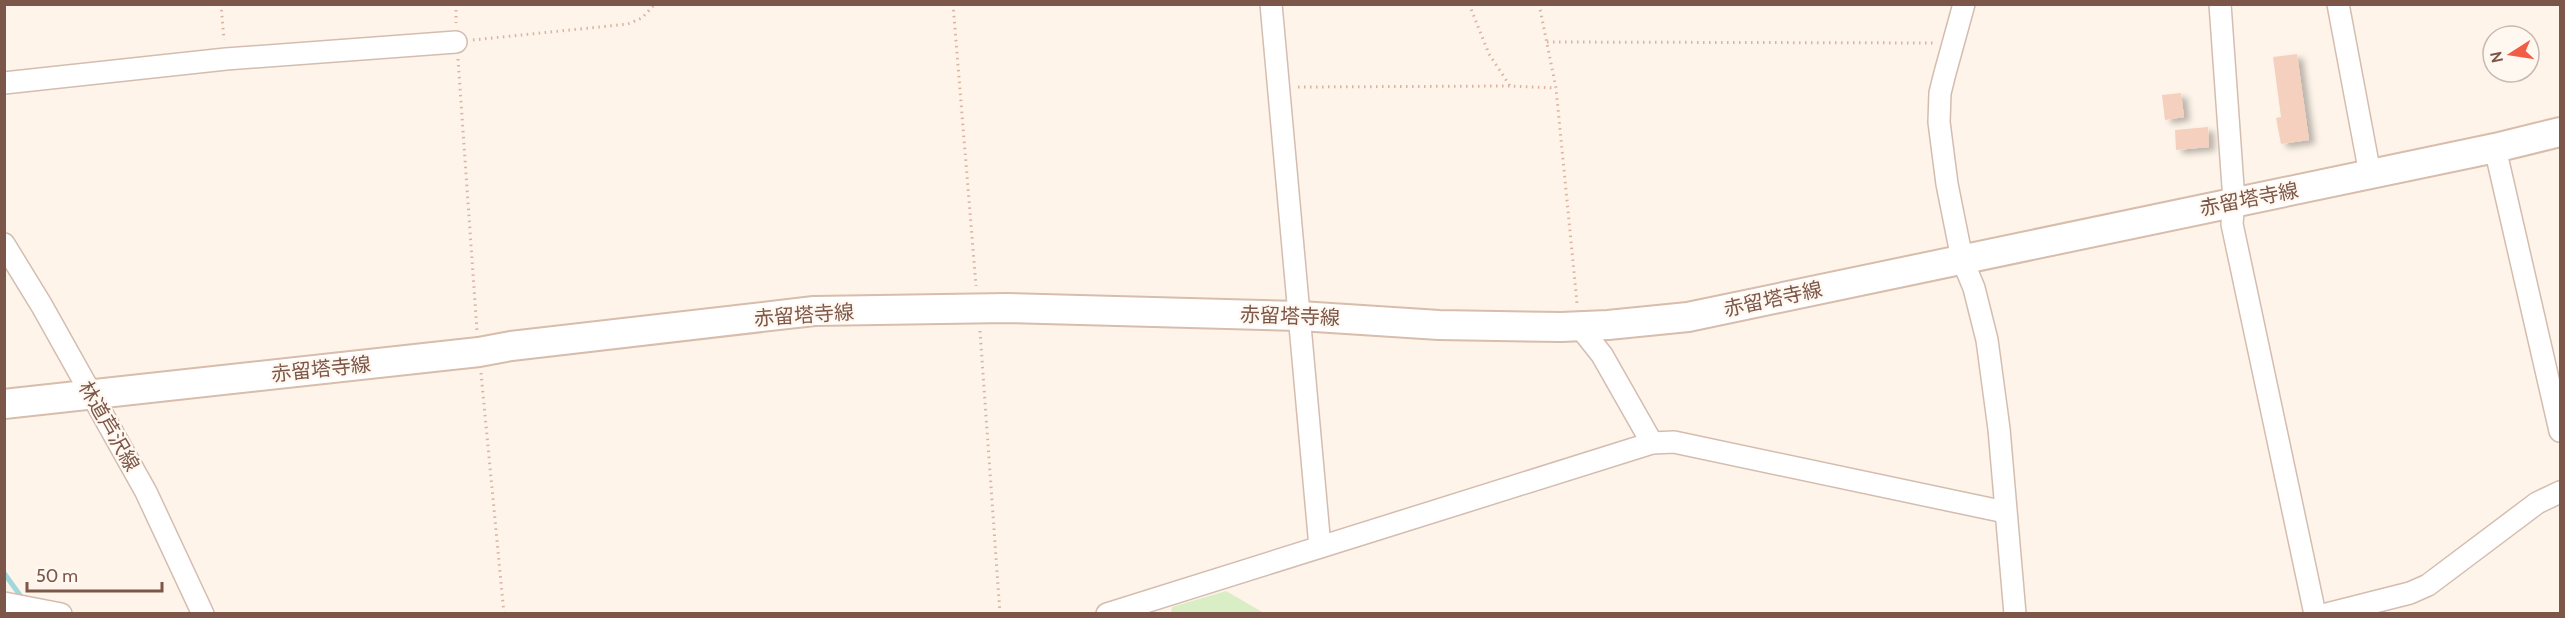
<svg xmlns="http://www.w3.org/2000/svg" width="2565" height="618" font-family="Cabin,'Noto Sans JP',sans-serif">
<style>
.green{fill:#d9eec5}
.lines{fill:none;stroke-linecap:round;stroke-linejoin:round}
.stream{stroke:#a0d9dd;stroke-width:5}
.building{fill:#f6d0be;filter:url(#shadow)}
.street-casing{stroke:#d4bdb0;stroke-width:24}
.secondary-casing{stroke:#d8bcac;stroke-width:32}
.path{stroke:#dcb2a0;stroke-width:3;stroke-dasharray:1.5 4.5;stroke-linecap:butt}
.street{stroke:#fff;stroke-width:21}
.secondary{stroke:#fff;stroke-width:28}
.labels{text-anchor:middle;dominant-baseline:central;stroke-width:4.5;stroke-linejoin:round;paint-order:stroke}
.street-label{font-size:20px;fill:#7c5749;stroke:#fff8f1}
</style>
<defs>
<filter id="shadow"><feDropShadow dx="6" dy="4" stdDeviation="3" flood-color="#0004"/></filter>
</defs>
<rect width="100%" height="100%" fill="#fef4e9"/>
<path class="green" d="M 1226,591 L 1264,613 L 1171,613 L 1172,607 Z"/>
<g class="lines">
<path class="stream" d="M 4,573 L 22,598"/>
</g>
<g class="building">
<path d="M 2297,54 L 2309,140 L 2281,144 L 2276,118 L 2281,117 L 2273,57 Z"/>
<path d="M 2181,93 L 2184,117 L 2165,120 L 2162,95 Z"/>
<path d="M 2208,127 L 2209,147 L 2176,150 L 2175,130 Z"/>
</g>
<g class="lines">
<g class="street-casing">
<g id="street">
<path d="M 1271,4 L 1320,547"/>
<path d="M 1964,4 L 1945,73 L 1940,93 L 1939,122 L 1947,184 L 1962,259 L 1974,288 L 1987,340 L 1999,429 L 2015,614"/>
<path d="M 2220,4 L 2234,201 L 2232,224 L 2315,614"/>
<path d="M 2338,4 L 2370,174"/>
<path d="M 4,83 L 226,59 L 456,42"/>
<path d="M 2495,148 L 2560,431"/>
<path d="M 4,244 L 42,306 L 146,492 L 203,614"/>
<path d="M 1579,326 L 1602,355 L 1652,443"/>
<path d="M 4,603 L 61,614"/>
<path d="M 1107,614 L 1652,443 L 1674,442 L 2005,512"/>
<path d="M 2327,614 L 2410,593 L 2428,585 L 2537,503 L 2560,492"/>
</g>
</g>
<g class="secondary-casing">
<path id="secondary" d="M 4,404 L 479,352 L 511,346 L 814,311 L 1006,308 L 1300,316 L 1439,325 L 1561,327 L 1608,325 L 1688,317 L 2495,148 L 2560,132"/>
</g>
<g class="path">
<path d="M 221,4 L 224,40"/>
<path d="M 456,4 L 456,23"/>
<path d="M 953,4 L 976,286"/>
<path d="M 1469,4 L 1489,54 L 1510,86 L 1556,88"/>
<path d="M 1539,4 L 1556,88 L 1577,303"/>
<path d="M 473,40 L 628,24 L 642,18 L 655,4"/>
<path d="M 1547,42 L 1935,43"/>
<path d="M 458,59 L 477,331"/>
<path d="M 1298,87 L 1510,86"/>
<path d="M 980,331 L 1000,614"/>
<path d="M 481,373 L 504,614"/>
</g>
<use href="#street" class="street"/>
<use href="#secondary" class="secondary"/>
</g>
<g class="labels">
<g class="street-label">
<text transform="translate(2249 199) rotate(-11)">赤留塔寺線</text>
<text transform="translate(1773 299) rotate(-12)">赤留塔寺線</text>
<text transform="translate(804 315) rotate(-4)">赤留塔寺線</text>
<text transform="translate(1290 316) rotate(2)">赤留塔寺線</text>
<text transform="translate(321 369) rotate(-6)">赤留塔寺線</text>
<text transform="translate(109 426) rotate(60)">林道芦沢線</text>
</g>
</g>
<rect width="2565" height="618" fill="none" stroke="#7c5749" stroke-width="12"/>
<g transform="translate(2511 54) rotate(258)"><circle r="28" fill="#fff8f1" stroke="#cbb8ae" stroke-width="1.5"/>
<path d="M0-4.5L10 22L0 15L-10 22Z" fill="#f15d46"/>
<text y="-9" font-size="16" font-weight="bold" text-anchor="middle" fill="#7c5749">N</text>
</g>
<path d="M27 582v9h135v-9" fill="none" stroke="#7c5749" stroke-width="3"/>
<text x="36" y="582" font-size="18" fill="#7c5749" stroke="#fff8f1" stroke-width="4.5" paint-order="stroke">50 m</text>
</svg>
